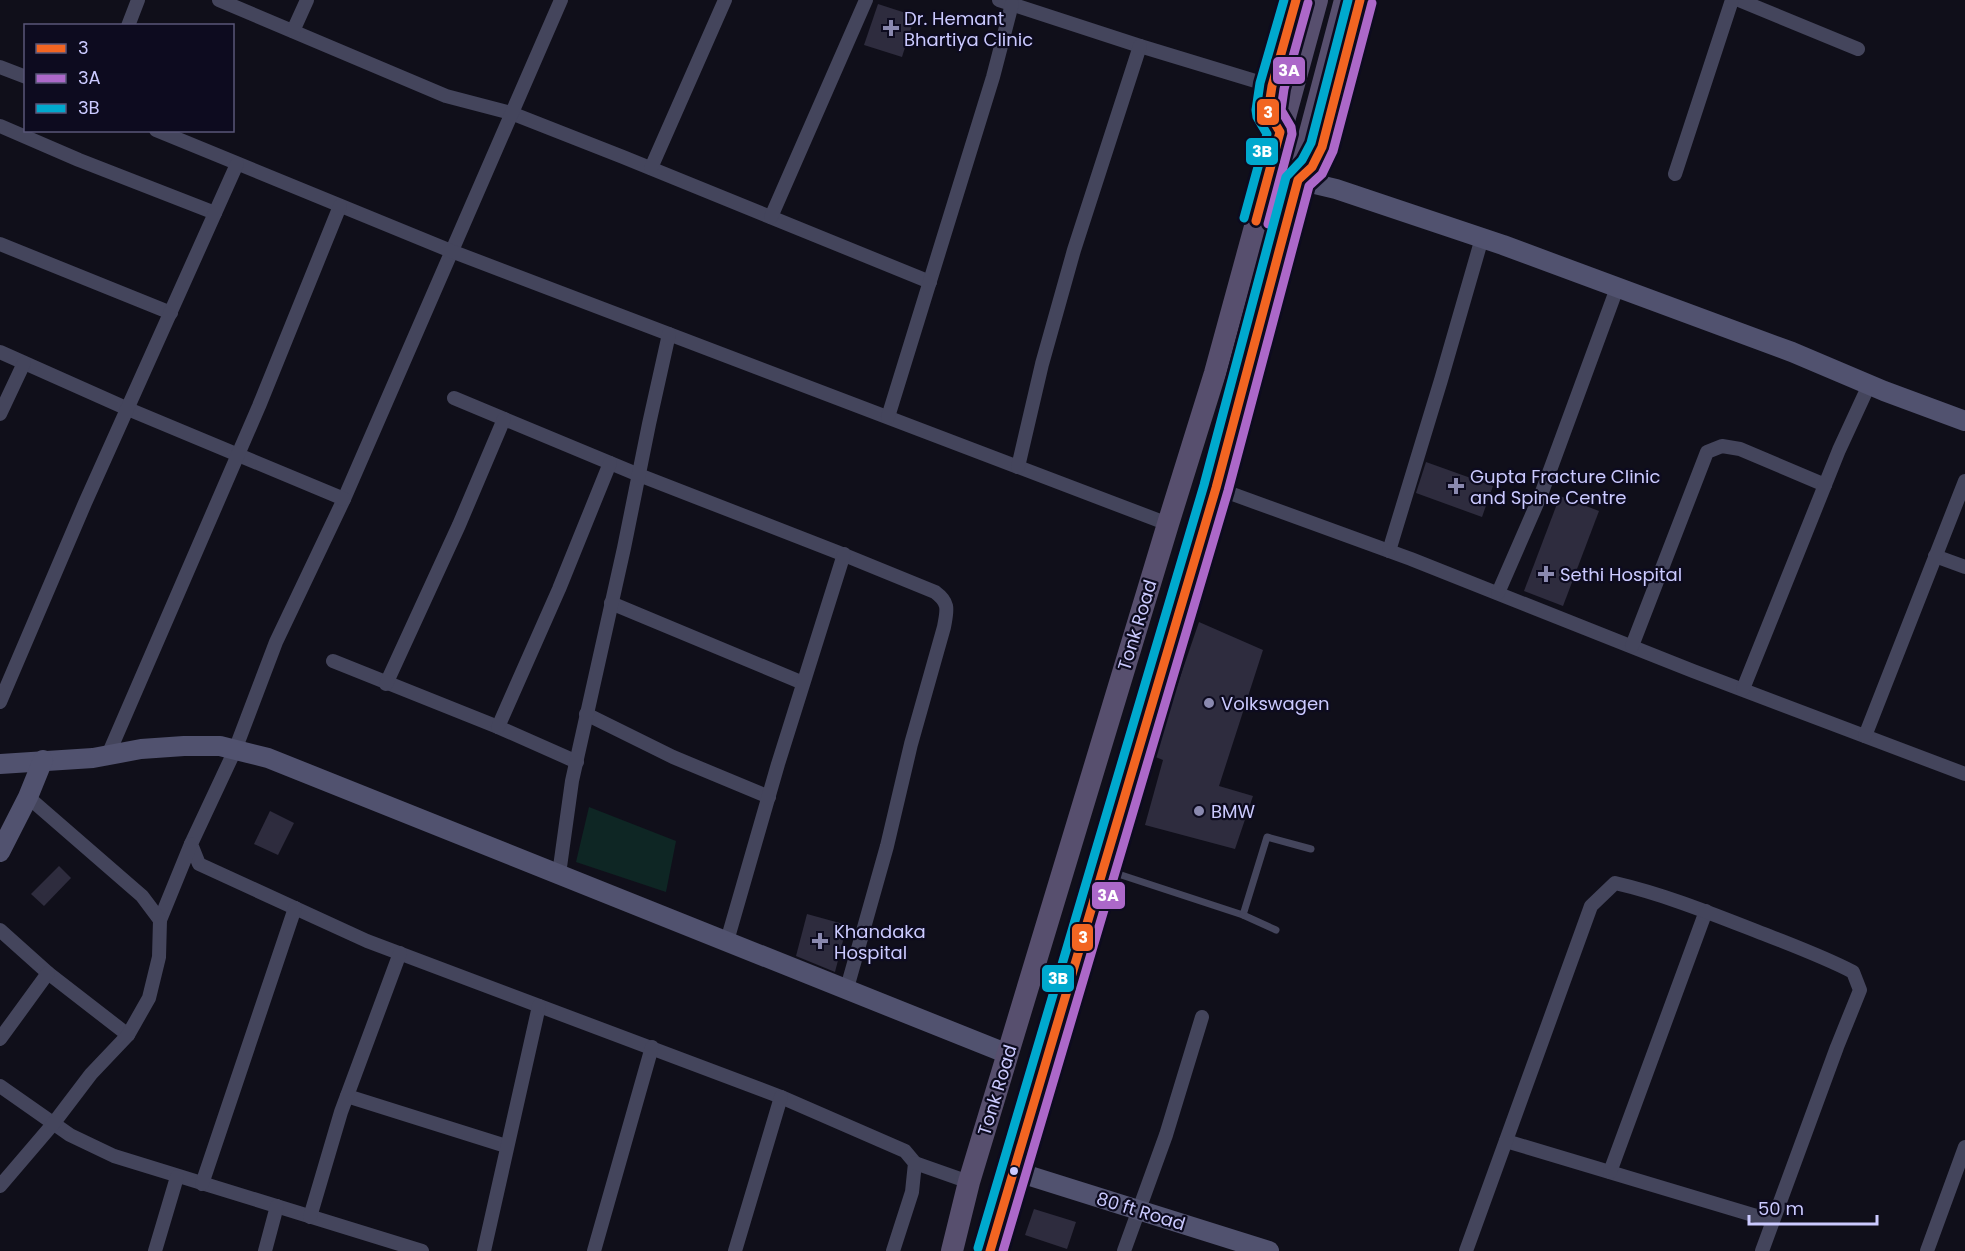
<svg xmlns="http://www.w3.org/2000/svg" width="1965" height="1251" font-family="Poppins,sans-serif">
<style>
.green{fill:#0e2624}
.building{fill:#2e2c3e}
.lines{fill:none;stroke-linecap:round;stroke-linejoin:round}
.lane{stroke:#44455c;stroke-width:7}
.street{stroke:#44455c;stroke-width:14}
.secondary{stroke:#51526f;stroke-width:20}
.primary{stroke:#574f6e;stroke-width:22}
.bus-1-casing{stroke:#0d0b1f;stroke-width:14}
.bus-2-casing{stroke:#0d0b1f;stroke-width:14}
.bus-3-casing{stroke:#0d0b1f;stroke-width:14}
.bus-1{stroke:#f26522;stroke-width:9}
.bus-2{stroke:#ac68c9;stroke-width:9}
.bus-3{stroke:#00a9ce;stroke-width:9}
.poi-dot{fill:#8a89af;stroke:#0d0b1f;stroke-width:2}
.bus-dot{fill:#cbcaff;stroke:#0d0b1f;stroke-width:2}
.labels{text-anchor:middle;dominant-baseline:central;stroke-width:4.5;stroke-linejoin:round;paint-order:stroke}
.poi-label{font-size:18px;fill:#cbcaff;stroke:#0d0b1f;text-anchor:start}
.street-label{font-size:18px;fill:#cbcaff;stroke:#0d0b1f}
.line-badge{stroke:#0d0b1f;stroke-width:2}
.badge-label{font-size:16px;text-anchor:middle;font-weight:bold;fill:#fff}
</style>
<rect width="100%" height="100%" fill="#100f1a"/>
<path class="green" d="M 589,807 L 676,841 L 666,892 L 576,862 Z"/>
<g class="building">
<path d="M 878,4 L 915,16 L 902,57 L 864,45 Z"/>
<path d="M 1426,462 L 1493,486 L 1482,517 L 1416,493 Z"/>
<path d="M 1560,496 L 1599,511 L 1563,606 L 1524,591 Z"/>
<path d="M 1199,622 L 1263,650 L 1219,786 L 1253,796 L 1235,849 L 1145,825 L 1163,760 L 1153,756 Z"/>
<path d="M 270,811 L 294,823 L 278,855 L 254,844 Z"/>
<path d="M 59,866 L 71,878 L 44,906 L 31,894 Z"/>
<path d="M 807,914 L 847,925 L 835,972 L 796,956 Z"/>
<path d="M 1034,1209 L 1076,1222 L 1067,1249 L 1025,1235 Z"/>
</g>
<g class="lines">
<g class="lane">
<path d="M 1106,870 L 1243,915 L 1267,837 L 1311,849"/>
<path d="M 1243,915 L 1276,930"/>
</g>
<g class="street">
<path d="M 219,0 L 446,96 L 511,113 L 623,157 L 930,282"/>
<path d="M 561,0 L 344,499 L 276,642 L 235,750 L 191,844 L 199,864 L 367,941 L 781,1097 L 905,1151 L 915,1163 L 912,1192 L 893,1251"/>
<path d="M 999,0 L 1140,46 L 1272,86"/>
<path d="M 1739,0 L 1858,49"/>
<path d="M 128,26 L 138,0"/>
<path d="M 293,31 L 307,0"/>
<path d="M 0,67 L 26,77"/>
<path d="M 0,126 L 79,160 L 215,213"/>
<path d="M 156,130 L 451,251 L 1168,524"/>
<path d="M 651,168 L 725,0"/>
<path d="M 1675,174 L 1732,0"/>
<path d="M 771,217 L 866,0"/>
<path d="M 0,244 L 171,313"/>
<path d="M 0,352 L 128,409 L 344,499"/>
<path d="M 454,398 L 639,475 L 837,552 L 935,592 C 950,603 947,610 944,627 L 911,744 L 887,846 L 847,988"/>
<path d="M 0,414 L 24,363"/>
<path d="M 888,417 L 993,77 L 1012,4"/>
<path d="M 1018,467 L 1042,364 L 1074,250 L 1140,46"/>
<path d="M 1216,488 L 1411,559 L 1693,671 L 1965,774"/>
<path d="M 1389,551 L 1441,380 L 1482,238"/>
<path d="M 1935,556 L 1965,567"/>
<path d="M 1498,593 L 1542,492 L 1617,288"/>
<path d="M 611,603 L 803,683"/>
<path d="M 1632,646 L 1707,452 L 1722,446 L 1740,449 L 1825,485"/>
<path d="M 333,661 L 498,727 L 577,762"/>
<path d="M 386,684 L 459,525 L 504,419"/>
<path d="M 1743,689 L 1839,450 L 1869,385"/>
<path d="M 0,702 L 85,503 L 237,164"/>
<path d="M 586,714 L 673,757 L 769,797"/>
<path d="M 498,727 L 559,589 L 610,463"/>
<path d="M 1865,736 L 1965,481"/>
<path d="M 108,755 L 259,406 L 340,206"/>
<path d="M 559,874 L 572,781 L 624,548 L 649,424 L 669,334"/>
<path d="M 160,920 L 191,844"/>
<path d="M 0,930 L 48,973 L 128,1035"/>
<path d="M 727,941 L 778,764 L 844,554"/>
<path d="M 0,1039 L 48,973"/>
<path d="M 0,1086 L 70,1135 L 114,1156 L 422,1251"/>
<path d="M 347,1096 L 506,1146"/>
<path d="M 1506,1141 L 1773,1221"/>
<path d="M 915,1163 L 969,1182"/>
<path d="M 1610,1172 L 1706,911"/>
<path d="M 202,1184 L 295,908"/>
<path d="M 0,1186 L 53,1124 L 91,1074 L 128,1035 L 149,998 L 159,957 L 160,920 L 142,896 L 28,797"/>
<path d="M 310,1217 L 341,1112 L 400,953"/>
<path d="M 155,1251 L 177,1177"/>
<path d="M 265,1251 L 277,1206"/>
<path d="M 484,1251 L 539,1006"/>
<path d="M 594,1251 L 652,1047"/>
<path d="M 735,1251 L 781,1097"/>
<path d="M 1124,1251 L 1166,1135 L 1202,1017"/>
<path d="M 1466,1251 L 1591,906 L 1615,883 C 1667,895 1715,915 1764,934 C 1794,946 1824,957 1853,972 L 1860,990 L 1837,1047 L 1762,1251"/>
<path d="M 1927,1251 L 1965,1147"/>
</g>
<g class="secondary">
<path d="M 1280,132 L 1268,112 L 1272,86 L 1296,0"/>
<path d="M 1298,180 L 1336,189 L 1503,245 L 1792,352 L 1884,391 L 1965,421"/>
<path d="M 1298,180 L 1312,167 L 1322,147 L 1360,0"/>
<path d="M 0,764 L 93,758 L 141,749 L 184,746 L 220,746 L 268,758 L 1008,1054"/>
<path d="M 0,852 L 28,797 L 43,760"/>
<path d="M 1014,1171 L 1269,1251"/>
</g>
<g class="primary">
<path d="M 952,1251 L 969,1182 L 1168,524 L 1215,373 L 1317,0"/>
<path d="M 990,1251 L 1216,488 L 1345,0"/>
</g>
<g class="bus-1-casing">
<g id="bus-1">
<path d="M 1256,221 L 1280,132 L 1268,112 L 1272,86 L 1296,0"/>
<path d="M 990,1251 L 1216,488 L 1298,180 L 1312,167 L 1322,147 L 1360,0"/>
</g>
</g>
<g class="bus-2-casing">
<g id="bus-2">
<path d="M 1268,224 L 1292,134 L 1291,127 L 1281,110 L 1284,89 L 1308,3"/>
<path d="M 1003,1251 L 1228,491 L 1309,186 L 1322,174 L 1333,151 L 1372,3"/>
</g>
</g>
<g class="bus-3-casing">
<g id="bus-3">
<path d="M 1244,218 L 1267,134 L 1257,117 L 1256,110 L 1260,83 L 1284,0"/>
<path d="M 978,1248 L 1204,485 L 1286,177 L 1302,160 L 1311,143 L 1348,0"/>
</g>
</g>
<use href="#bus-1" class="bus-1"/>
<use href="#bus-2" class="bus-2"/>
<use href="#bus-3" class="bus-3"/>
</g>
<g class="poi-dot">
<path d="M888 19h6v6h6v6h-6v6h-6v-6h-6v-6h6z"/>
<path d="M1453 477h6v6h6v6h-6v6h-6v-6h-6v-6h6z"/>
<path d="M1543 565h6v6h6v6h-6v6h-6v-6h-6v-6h6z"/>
<circle cx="1209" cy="703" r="6"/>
<circle cx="1199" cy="811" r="6"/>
<path d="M817 932h6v6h6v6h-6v6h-6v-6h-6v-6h6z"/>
</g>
<circle class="bus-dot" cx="1014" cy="1171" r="5"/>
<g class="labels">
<g class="poi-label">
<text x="904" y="18">Dr. Hemant<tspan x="904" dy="21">Bhartiya Clinic</tspan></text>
<text x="1470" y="476">Gupta Fracture Clinic<tspan x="1470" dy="21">and Spine Centre</tspan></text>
<text x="1560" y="574">Sethi Hospital</text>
<text x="1221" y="703">Volkswagen</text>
<text x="1211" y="811">BMW</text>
<text x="834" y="931">Khandaka<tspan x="834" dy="21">Hospital</tspan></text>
</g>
<g class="street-label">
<text transform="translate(1137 625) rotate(-73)">Tonk Road</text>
<text transform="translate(997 1090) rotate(-73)">Tonk Road</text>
<text transform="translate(1141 1211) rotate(17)">80 ft Road</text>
</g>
</g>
<g class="line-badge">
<rect x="1272" y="56" width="34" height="29" rx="6" fill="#ac68c9"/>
<rect x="1256" y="98" width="24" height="28" rx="6" fill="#f26522"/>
<rect x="1245" y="137" width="34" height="29" rx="6" fill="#00a9ce"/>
<rect x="1091" y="881" width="35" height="29" rx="6" fill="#ac68c9"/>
<rect x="1071" y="923" width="23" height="29" rx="6" fill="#f26522"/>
<rect x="1041" y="964" width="34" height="29" rx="6" fill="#00a9ce"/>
</g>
<g class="badge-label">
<text x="1289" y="76">3A</text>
<text x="1268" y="118">3</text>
<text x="1262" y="157">3B</text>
<text x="1108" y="901">3A</text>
<text x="1083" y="943">3</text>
<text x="1058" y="984">3B</text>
</g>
<rect x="24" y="24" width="210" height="108" fill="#0d0b1f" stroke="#595779" stroke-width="1.5"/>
<rect x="36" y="44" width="30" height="9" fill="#f26522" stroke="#595779" stroke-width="1.5"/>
<text x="78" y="54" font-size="18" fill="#cbcaff">3</text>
<rect x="36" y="74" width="30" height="9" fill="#ac68c9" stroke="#595779" stroke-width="1.5"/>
<text x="78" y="84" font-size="18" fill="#cbcaff">3A</text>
<rect x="36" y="104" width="30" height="9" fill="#00a9ce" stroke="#595779" stroke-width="1.5"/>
<text x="78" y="114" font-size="18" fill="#cbcaff">3B</text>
<path d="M1749 1215v9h128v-9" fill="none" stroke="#cbcaff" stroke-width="3"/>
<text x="1758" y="1215" font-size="18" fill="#cbcaff" stroke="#0d0b1f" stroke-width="4.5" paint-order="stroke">50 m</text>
</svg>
